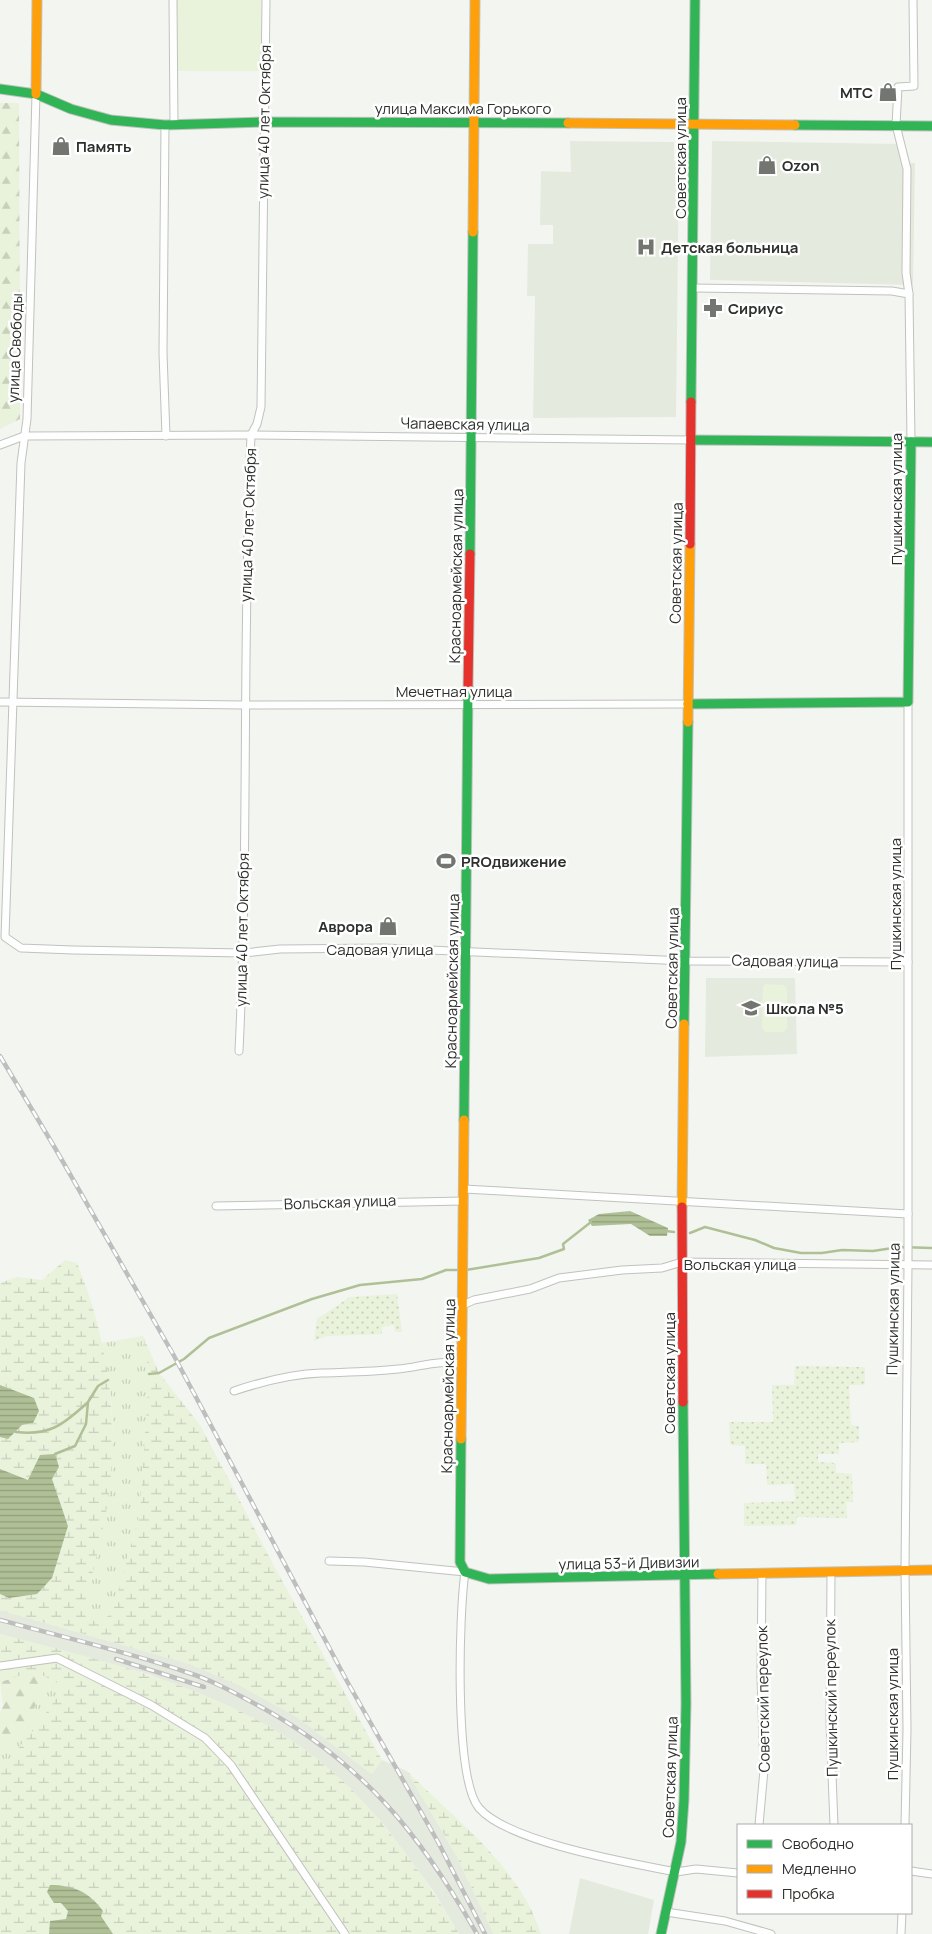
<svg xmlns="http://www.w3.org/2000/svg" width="932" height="1934" font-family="Manrope,sans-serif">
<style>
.built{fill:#e5eadf}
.grass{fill:url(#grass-tufts)}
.forest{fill:url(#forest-firs)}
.wetland{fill:url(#wetland-marsh)}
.park{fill:#e9f2db}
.garden{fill:url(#garden-dots)}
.water{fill:url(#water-rules)}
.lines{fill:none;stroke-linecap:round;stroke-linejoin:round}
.stream{stroke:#b0c096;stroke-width:2.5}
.street-casing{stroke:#c0c2bd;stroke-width:9}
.fast-casing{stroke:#c0c2bd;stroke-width:11}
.slow-casing{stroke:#c0c2bd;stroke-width:11}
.jam-casing{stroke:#c0c2bd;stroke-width:11}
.street{stroke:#fdfefd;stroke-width:7}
.fast{stroke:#30b455;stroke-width:9}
.slow{stroke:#ff9f0a;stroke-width:9}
.jam{stroke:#e5322d;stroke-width:9}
.rail-casing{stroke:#bdbebd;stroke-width:4.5}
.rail{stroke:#fff;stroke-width:2.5;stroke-dasharray:8;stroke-linecap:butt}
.labels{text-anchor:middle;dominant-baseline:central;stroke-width:5;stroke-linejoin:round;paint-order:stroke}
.poi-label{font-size:15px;font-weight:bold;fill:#2e302c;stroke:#fff;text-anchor:start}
.street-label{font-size:15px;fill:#2e302c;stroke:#fff}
</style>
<defs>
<pattern id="grass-tufts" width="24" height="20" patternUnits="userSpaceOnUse" patternTransform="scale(1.25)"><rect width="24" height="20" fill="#e9f2db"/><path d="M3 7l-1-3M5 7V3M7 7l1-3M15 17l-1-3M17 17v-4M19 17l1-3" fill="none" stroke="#c8d0bc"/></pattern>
<pattern id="forest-firs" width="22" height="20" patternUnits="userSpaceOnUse" patternTransform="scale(1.25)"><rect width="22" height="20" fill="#e9f2db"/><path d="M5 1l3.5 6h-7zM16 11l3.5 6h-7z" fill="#c8d0bc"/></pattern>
<pattern id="wetland-marsh" width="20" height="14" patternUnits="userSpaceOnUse" patternTransform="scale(1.25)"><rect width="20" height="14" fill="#e9f2db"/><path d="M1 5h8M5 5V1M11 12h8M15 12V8" fill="none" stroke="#c8d0bc"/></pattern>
<pattern id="garden-dots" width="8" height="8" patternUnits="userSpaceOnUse" patternTransform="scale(1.25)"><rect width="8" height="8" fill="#e9f2db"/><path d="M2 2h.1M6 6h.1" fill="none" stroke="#c8d0bc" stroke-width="1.8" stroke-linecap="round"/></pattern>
<pattern id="water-rules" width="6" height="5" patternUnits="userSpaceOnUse" patternTransform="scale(1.25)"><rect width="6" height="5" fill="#b0c096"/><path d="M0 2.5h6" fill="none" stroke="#909c7b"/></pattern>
</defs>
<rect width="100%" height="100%" fill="#f3f6f0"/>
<g class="built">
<path d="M 570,141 L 674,142 L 674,161 L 679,161 L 676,417 L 533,418 L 535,296 L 527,296 L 528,244 L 553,244 L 553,225 L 540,225 L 541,171 L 571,172 Z"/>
<path d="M 712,141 L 901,144 L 907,163 L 915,163 L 913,285 L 710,280 Z"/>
<path d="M 706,978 L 795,978 L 797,1054 L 705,1057 Z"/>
<path d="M 0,1610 L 190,1664 L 241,1686 L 297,1717 L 372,1774 L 382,1760 L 407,1771 L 456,1855 L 494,1934 L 459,1934 L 434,1892 L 385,1826 L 350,1788 L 313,1757 L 273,1730 L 230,1707 L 148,1674 L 0,1634 Z"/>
<path d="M 580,1878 L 654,1900 L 648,1934 L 569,1934 Z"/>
</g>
<g class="grass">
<path d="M 143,1336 L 149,1374 L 140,1513 L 112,1613 L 98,1623 L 85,1616 L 85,1603 C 101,1540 115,1477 112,1411 C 111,1388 106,1365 102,1343 Z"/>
<path d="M 53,1679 L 64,1686 L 38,1725 L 0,1770 L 0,1752 L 27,1719 Z"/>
</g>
<g class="forest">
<path d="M 0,103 L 19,103 L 20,404 L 20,419 L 0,429 Z"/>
<path d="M 34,1671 L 53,1679 L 27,1719 L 0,1752 L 0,1712 L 3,1706 L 0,1682 Z"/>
</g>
<g class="wetland">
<path d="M 65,1260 L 77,1263 C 108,1339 121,1424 107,1506 C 102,1538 93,1571 85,1603 L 85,1616 L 98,1623 L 112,1613 L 140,1513 L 149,1374 L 143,1336 L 159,1373 L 200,1425 L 281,1579 L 382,1760 L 372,1774 L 297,1717 L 241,1686 L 190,1664 L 0,1610 L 0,1594 L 9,1598 L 68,1526 L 52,1479 L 59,1467 L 40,1455 L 28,1480 L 0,1469 L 0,1437 L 8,1439 L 22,1425 L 33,1423 L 34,1398 L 0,1385 L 0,1283 L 17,1277 L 42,1280 Z"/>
<path d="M 0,1634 C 123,1666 258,1695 351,1789 C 394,1833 428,1882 459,1934 L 113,1934 L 101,1916 L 65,1885 L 51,1885 L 47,1892 L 61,1902 L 68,1911 L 66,1919 L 48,1932 L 49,1934 L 0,1934 L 0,1770 L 38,1725 L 64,1686 L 34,1671 L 0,1682 Z"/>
<path d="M 407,1771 C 457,1822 518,1864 541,1934 L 494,1934 L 456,1855 Z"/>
</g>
<g class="park">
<path d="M 177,0 L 261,0 L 261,71 L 178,71 Z"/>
<path d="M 765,984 L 784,985 L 787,989 L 787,1028 L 783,1032 L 765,1032 L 762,1028 L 763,987 Z"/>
</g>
<g class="garden">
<path d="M 397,1294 L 402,1332 L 395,1332 L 394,1325 L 382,1327 L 382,1334 L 326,1336 L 314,1341 L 317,1319 L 350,1297 Z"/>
<path d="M 795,1366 L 865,1367 L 865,1385 L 849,1385 L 851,1425 L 859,1426 L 859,1442 L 839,1443 L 839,1454 L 818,1454 L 818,1462 L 836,1463 L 836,1473 L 852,1474 L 853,1502 L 846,1502 L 847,1518 L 797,1517 L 796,1525 L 744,1526 L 744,1503 L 795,1501 L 794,1484 L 767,1485 L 766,1464 L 745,1464 L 745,1446 L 730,1445 L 729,1422 L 773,1422 L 772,1385 L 794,1385 Z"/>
</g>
<g class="water">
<path d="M 630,1211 L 668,1228 L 667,1236 L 650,1236 L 631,1224 L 592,1226 L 588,1220 L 599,1214 Z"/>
<path d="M 0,1385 L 34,1398 L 39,1411 L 33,1423 L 22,1425 L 8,1439 L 0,1437 Z"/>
<path d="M 55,1454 L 59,1467 L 52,1479 L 68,1526 L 52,1578 L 37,1594 L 9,1598 L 0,1594 L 0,1469 L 28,1480 L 40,1455 Z"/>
<path d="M 50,1885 C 74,1885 89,1892 103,1911 L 101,1916 L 113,1934 L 49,1934 L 50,1921 L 66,1919 L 68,1911 L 61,1903 L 54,1903 L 47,1892 Z"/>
</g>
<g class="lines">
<g class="stream">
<path d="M 666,1231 L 674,1232"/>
<path d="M 690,1233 L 705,1227 L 755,1240 L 774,1248 L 801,1253 L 822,1253 L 842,1250 L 873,1251 L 899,1247 L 932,1248"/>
<path d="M 466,1270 L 539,1258 L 564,1249 L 563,1244 L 591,1222"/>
<path d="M 149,1374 L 159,1373 L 184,1359 L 209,1338 L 312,1299 L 360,1285 L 422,1279 L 446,1270 L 460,1270"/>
<path d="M 16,1432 C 49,1436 63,1425 87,1403"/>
<path d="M 55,1454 L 75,1446 L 86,1424 L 88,1402 L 98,1386 L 108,1380"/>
</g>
<g class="street-casing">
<g id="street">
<path d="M 173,0 L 174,124"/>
<path d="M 36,94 L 27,419 L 21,463 L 5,937 L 21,948 L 73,950 L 244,953 L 280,949 L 384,948 L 686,961 L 908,962"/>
<path d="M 165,125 L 163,353 L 166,436"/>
<path d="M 693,288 L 892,291 L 909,294"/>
<path d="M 911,442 L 909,294 L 906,273 L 907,169 L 896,125 L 898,87 L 914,86 L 913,0"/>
<path d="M 0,445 L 24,436 L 251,435 L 691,440"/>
<path d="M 0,702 L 244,705 L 688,704"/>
<path d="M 239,1051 C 249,846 242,640 251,435 L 257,424 L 261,407 L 266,0"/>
<path d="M 464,1189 L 908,1214"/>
<path d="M 216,1206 L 464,1201"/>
<path d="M 463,1305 L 474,1300 L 530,1289 L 559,1278 L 622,1270 L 662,1268 L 682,1262 L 932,1265"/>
<path d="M 234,1391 C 261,1382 292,1374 321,1373 C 347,1372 372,1372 398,1369 C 420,1367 440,1359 462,1364"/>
<path d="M 329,1561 L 364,1562 L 465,1572 C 459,1614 454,1778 479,1808 C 508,1842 630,1863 676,1872 L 696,1869 L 738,1873"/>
<path d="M 831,1572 L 830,1723 L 834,1825"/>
<path d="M 0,1666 L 57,1658 L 151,1705 L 205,1738 L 231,1765 L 345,1934"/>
<path d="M 759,1825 L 764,1770 L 761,1677 L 762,1573"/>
<path d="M 905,1825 L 907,1729 L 905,1570 L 908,1265 L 908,702"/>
<path d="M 911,1871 L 932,1874"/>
<path d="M 666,1912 L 725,1921 L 771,1934"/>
<path d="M 901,1934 L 902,1913"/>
</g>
</g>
<g class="fast-casing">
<g id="fast">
<path d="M 0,89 L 36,94 L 71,109 L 111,120 L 165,125 L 263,122 L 568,123"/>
<path d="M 795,125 L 932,126"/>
<path d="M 691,402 L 695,0"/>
<path d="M 691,440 L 932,442"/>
<path d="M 470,554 L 473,232"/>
<path d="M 688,704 L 908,702 L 911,442"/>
<path d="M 684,1024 L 688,722"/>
<path d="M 464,1120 L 468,688"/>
<path d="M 461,1439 L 460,1562 L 465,1572 L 489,1579 L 718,1574"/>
<path d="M 661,1934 L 681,1842 L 684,1800 L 686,1704 L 683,1402"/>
</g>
</g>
<g class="slow-casing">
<g id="slow">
<path d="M 36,94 L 37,0"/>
<path d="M 568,123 L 795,125"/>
<path d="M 473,232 L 475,0"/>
<path d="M 688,722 L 690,544"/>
<path d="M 682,1207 L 684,1024"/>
<path d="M 461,1439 L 464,1120"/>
<path d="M 718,1574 L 932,1570"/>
</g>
</g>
<g class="jam-casing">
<g id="jam">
<path d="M 690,544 L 691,402"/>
<path d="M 468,688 L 470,554"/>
<path d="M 682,1207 L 683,1402"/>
</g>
</g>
<use href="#street" class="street"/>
<use href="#fast" class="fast"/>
<use href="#slow" class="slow"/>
<use href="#jam" class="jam"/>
<g class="rail-casing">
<g id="rail">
<path d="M 0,1056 L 55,1148 L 173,1354 L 348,1683 L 438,1842 L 485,1934"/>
<path d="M 0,1620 C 62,1637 125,1651 186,1672 C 212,1680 237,1694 261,1707 C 364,1764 420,1834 477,1934"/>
<path d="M 116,1659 L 204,1687"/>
</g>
</g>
<use href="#rail" class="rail"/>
</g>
<defs>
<g id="shop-bare" transform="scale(1.5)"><path d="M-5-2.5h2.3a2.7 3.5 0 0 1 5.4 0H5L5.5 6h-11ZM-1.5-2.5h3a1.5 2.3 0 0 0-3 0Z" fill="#737571" stroke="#fff" stroke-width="2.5" paint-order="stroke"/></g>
<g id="hospital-bare" transform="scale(1.5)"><path d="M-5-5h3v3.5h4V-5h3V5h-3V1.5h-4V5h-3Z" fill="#737571" stroke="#fff" stroke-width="2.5" paint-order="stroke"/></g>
<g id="pharmacy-bare" transform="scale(1.5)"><path d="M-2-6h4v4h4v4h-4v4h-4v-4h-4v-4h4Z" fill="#737571" stroke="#fff" stroke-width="2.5" paint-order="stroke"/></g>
<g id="stadium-bare" transform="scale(1.5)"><path d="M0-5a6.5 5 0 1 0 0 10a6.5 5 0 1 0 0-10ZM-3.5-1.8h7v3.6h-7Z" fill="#737571" stroke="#fff" stroke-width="2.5" paint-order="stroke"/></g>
<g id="school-bare" transform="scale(1.5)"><path d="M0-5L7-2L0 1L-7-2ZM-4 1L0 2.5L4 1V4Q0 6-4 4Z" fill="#737571" stroke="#fff" stroke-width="2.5" paint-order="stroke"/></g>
</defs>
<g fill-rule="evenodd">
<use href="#shop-bare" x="888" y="92"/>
<use href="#shop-bare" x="61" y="146"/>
<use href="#shop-bare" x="767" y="165"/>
<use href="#hospital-bare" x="646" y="247"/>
<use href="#pharmacy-bare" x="713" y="308"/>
<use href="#stadium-bare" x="446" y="861"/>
<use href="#shop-bare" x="388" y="926"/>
<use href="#school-bare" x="751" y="1008"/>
</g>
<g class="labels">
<g class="poi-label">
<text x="873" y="92" text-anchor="end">МТС</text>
<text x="76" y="146">Память</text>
<text x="782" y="165">Ozon</text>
<text x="661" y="247">Детская больница</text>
<text x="728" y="308">Сириус</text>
<text x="461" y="861">PROдвижение</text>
<text x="373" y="926" text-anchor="end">Аврора</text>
<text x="766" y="1008">Школа №5</text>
</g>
<g class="street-label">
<text x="463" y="108">улица Максима Горького</text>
<text transform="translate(264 122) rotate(-89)">улица 40 лет Октября</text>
<text transform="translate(680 158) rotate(-90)">Советская улица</text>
<text transform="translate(15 348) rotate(-88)">улица Свободы</text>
<text transform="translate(465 424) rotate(1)">Чапаевская улица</text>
<text transform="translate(896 499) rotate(-90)">Пушкинская улица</text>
<text transform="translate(248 525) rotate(-88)">улица 40 лет Октября</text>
<text transform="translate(676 563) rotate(-89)">Советская улица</text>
<text transform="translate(456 576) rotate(-89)">Красноармейская улица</text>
<text x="454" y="691">Мечетная улица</text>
<text transform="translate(895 904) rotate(-90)">Пушкинская улица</text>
<text transform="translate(242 930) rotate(-89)">улица 40 лет Октября</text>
<text x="380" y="949">Садовая улица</text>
<text transform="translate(785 961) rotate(1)">Садовая улица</text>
<text transform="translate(672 968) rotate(-89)">Советская улица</text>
<text transform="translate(452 981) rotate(-89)">Красноармейская улица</text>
<text transform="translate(340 1202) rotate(-2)">Вольская улица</text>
<text x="740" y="1264">Вольская улица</text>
<text transform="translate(893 1309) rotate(-89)">Пушкинская улица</text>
<text transform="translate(669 1373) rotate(-90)">Советская улица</text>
<text transform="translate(448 1386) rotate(-89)">Красноармейская улица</text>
<text transform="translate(629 1563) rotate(-1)">улица 53-й Дивизии</text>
<text transform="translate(831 1698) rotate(-91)">Пушкинский переулок</text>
<text transform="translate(763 1699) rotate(-91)">Советский переулок</text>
<text transform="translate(892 1714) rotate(-90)">Пушкинская улица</text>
<text transform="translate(670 1777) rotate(-88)">Советская улица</text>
</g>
</g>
<rect x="737" y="1824" width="175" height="90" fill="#ffffff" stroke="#abacab"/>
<rect x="747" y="1840" width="25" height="8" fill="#30b455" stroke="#abacab"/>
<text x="782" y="1849" font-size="15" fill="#2e302c">Свободно</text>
<rect x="747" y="1865" width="25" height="8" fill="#ff9f0a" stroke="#abacab"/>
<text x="782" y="1874" font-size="15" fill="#2e302c">Медленно</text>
<rect x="747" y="1890" width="25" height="8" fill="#e5322d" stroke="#abacab"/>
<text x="782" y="1899" font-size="15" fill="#2e302c">Пробка</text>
</svg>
